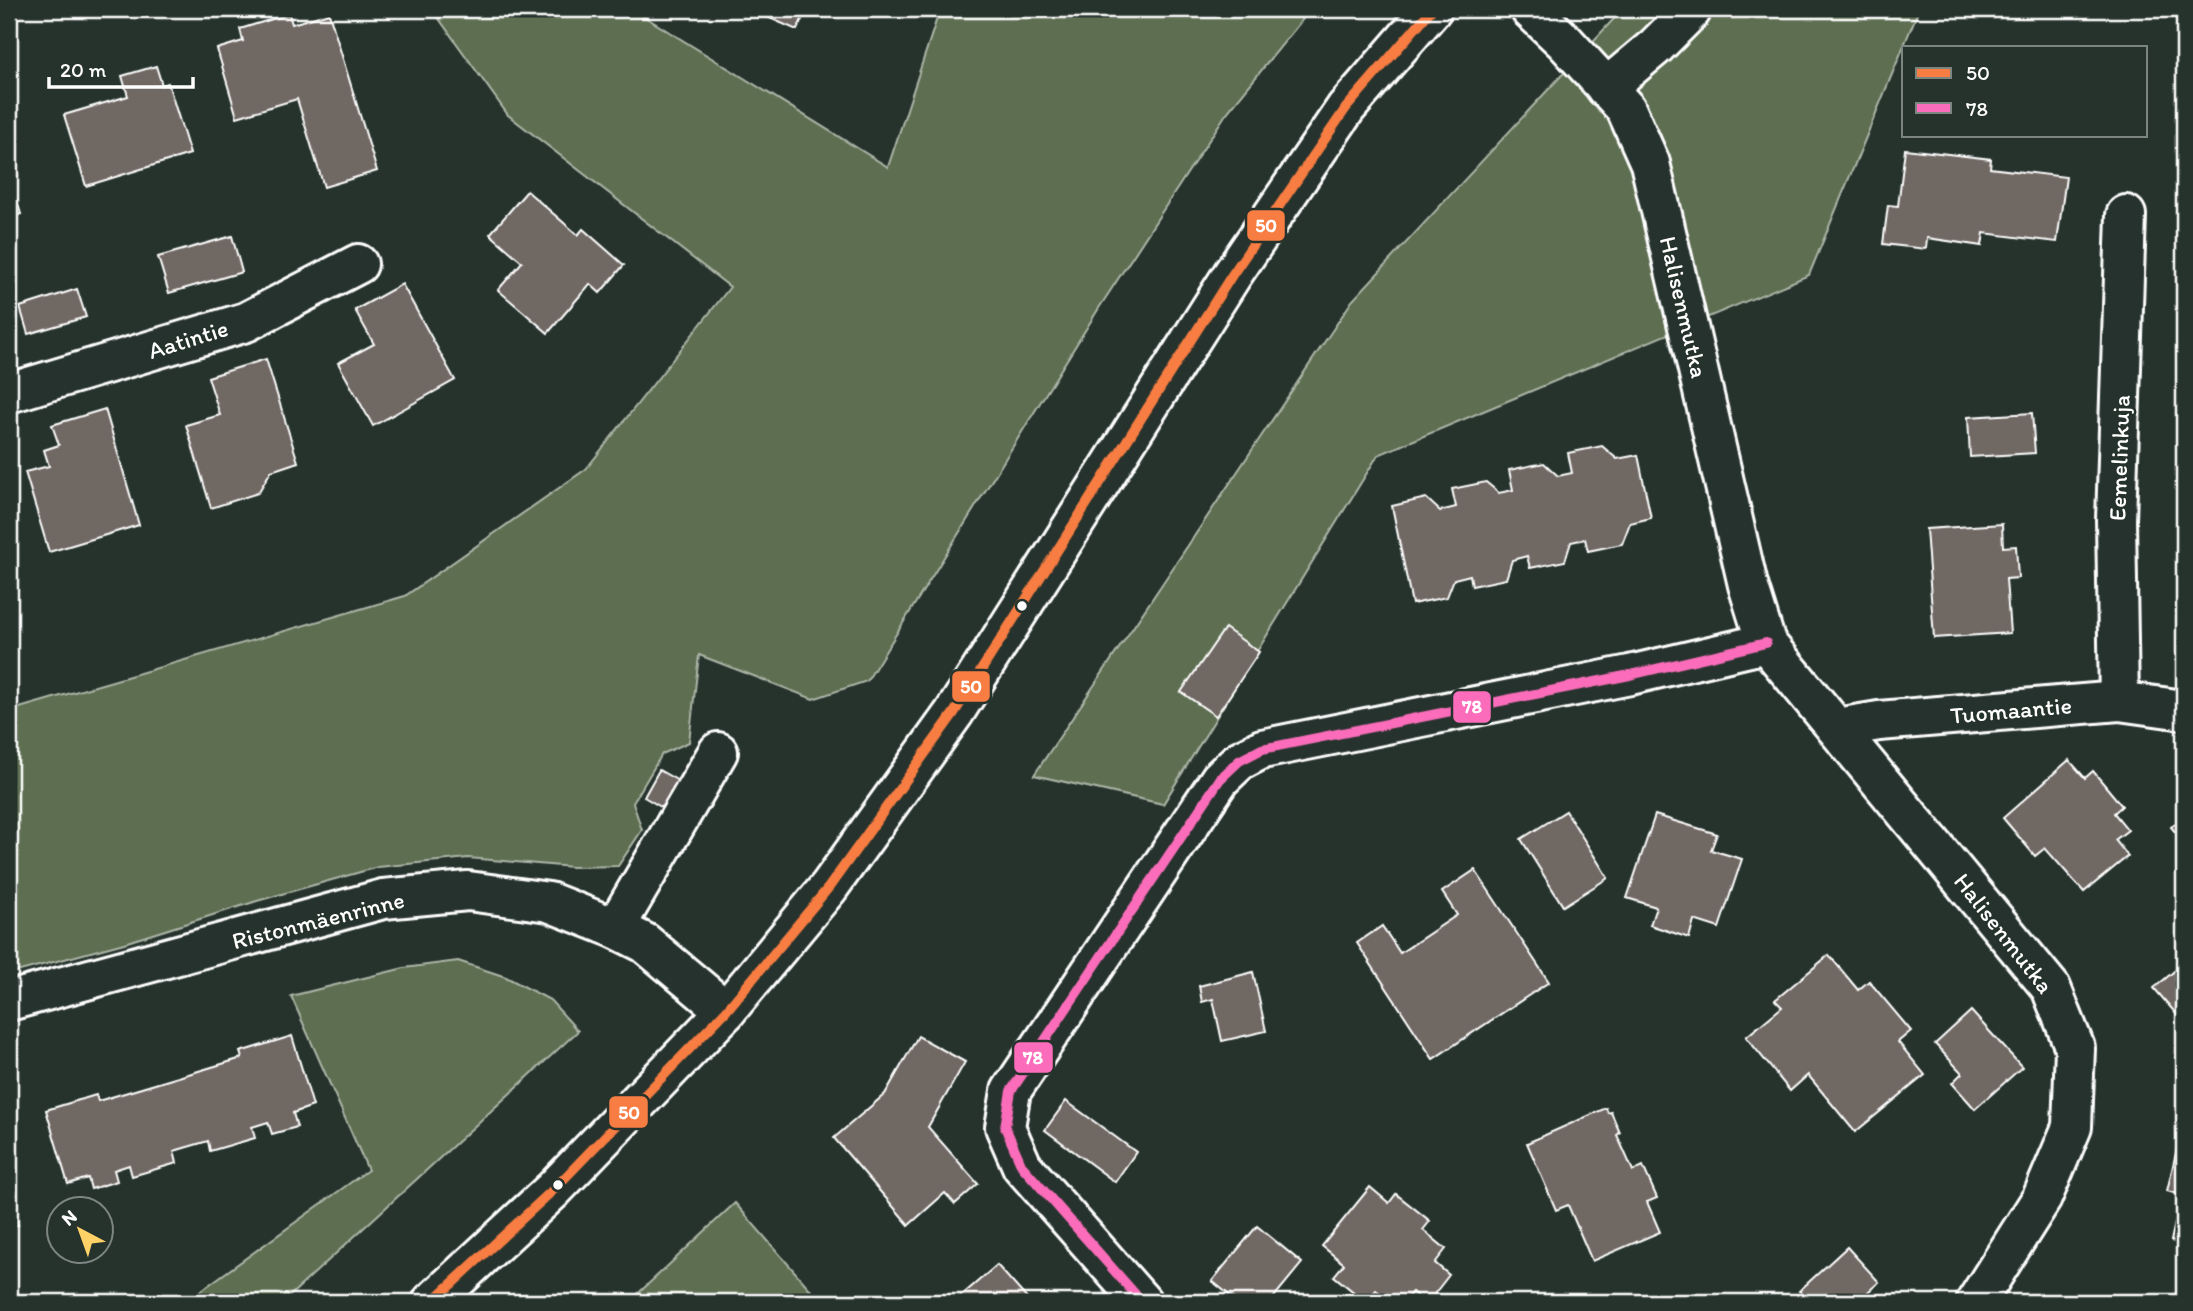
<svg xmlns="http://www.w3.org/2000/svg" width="2193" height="1311" font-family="Itim,sans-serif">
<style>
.green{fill:#5d6e51;stroke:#aeb6a8;stroke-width:2}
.building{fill:#706763;stroke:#fff;stroke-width:2}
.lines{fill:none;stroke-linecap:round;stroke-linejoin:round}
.minor-casing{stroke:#fff;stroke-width:44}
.minor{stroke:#26332d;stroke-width:38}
.bus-1-casing{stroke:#26332d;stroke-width:16}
.bus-2-casing{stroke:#26332d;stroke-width:16}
.bus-1{stroke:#f77d43;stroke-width:10}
.bus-2{stroke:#fb6dba;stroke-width:10}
.bus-dot{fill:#fff;stroke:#26332d;stroke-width:2.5}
.labels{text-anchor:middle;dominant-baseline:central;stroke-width:5;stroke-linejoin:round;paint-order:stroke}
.street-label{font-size:24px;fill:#fff;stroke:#26332d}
.line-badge{stroke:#26332d;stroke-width:2.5}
.badge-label{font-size:19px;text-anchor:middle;font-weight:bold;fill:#fff}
</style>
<rect width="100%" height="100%" fill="#26332d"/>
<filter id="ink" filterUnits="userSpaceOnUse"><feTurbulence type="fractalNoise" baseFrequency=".0143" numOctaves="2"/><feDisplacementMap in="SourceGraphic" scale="14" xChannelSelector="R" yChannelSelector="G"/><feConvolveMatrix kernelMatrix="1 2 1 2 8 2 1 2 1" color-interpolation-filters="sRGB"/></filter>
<g filter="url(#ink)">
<g class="green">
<path d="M 432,9 L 632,9 L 888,167 L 940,9 L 1311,9 L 1226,114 L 1099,308 L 867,681 L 813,699 L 699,655 L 689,742 L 662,754 L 633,803 L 642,830 L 618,866 L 572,867 L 468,858 L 378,867 L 257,901 L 124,943 L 9,974 L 9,711 L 405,596 L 586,469 L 730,287 L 508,115 Z"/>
<path d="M 1623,9 L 1919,9 L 1809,275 L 1378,455 L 1163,804 L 1034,775 L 1352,301 Z"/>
<path d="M 458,961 L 506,977 L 550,1000 L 578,1031 L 283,1302 L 185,1302 L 368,1170 L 291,996 L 404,968 Z"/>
<path d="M 735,1203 L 821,1302 L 629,1302 Z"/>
</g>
<g class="building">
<path d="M 760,9 L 807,9 L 797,30 L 758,13 Z"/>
<path d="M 329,13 L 377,171 L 324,187 L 297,99 L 237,117 L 217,49 L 243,41 L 240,29 L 289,14 L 292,24 Z"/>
<path d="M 156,66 L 162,85 L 168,83 L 190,154 L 86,186 L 64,115 L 128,96 L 122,76 Z"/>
<path d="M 9,146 L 18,176 L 10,179 L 21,214 L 9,218 Z"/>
<path d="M 1905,149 L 1991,159 L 1990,168 L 2066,177 L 2057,242 L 1984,233 L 1982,246 L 1927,238 L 1926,249 L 1883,244 L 1888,205 L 1898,206 Z"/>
<path d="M 527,191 L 578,235 L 583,229 L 624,265 L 600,293 L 590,284 L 548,333 L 498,290 L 522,262 L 490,234 Z"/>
<path d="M 232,236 L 242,272 L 169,293 L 158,257 Z"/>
<path d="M 402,284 L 455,380 L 373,426 L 338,363 L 374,344 L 355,310 Z"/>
<path d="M 77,289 L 86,317 L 28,334 L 20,307 Z"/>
<path d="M 266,359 L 298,462 L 271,471 L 258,493 L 211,508 L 186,425 L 220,415 L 208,377 Z"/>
<path d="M 105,409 L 139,525 L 49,552 L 25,472 L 49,466 L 44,450 L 59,445 L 52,425 Z"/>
<path d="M 2032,413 L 2035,453 L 1970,457 L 1968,417 Z"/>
<path d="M 1602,446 L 1617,459 L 1638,455 L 1651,518 L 1630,523 L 1622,544 L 1588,551 L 1585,539 L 1571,542 L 1565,561 L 1530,568 L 1527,556 L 1512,560 L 1506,579 L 1472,586 L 1470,575 L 1454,579 L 1447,597 L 1412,604 L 1392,506 L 1426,498 L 1440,511 L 1456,507 L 1452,489 L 1486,482 L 1499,493 L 1513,490 L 1509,470 L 1544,463 L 1558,476 L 1572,473 L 1568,453 Z"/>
<path d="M 2002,524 L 2003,547 L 2016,546 L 2018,578 L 2006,579 L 2010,633 L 1934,638 L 1926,529 Z"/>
<path d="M 1225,628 L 1259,652 L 1216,716 L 1181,692 Z"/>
<path d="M 2069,760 L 2085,778 L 2093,771 L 2122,806 L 2114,813 L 2128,830 L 2115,840 L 2128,856 L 2084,892 L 2045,848 L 2035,856 L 2003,818 Z"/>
<path d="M 659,770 L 682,783 L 666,810 L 644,797 Z"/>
<path d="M 1566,811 L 1608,878 L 1563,906 L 1521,839 Z"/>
<path d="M 1655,815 L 1717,834 L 1711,850 L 1742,859 L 1719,928 L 1694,920 L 1689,938 L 1650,925 L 1656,907 L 1627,898 Z"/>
<path d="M 2184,816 L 2184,842 L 2171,827 Z"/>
<path d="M 1475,870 L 1549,982 L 1433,1059 L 1357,943 L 1382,926 L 1400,953 L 1457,915 L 1442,892 Z"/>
<path d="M 1829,955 L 1858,990 L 1869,981 L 1911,1031 L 1898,1042 L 1925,1075 L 1855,1132 L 1808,1075 L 1790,1091 L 1746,1037 L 1782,1007 L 1775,1000 Z"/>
<path d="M 2184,963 L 2184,1023 L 2154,988 Z"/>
<path d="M 1253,972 L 1266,1031 L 1222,1041 L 1213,999 L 1202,1002 L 1199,986 Z"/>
<path d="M 1971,1011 L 2022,1067 L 1975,1109 L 1952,1083 L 1962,1073 L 1935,1044 Z"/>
<path d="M 292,1036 L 313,1106 L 293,1113 L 297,1127 L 272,1134 L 268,1122 L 252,1127 L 255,1138 L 210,1151 L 208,1141 L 174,1151 L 177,1163 L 132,1176 L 129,1165 L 114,1170 L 117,1181 L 91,1189 L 88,1178 L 68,1184 L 46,1110 L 96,1095 L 98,1101 L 242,1058 L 240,1052 Z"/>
<path d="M 918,1036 L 965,1062 L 928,1127 L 978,1184 L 955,1204 L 945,1193 L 909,1225 L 834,1138 L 885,1094 Z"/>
<path d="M 1066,1101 L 1136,1152 L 1115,1182 L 1045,1130 Z"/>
<path d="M 1606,1108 L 1608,1113 L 1611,1112 L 1620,1133 L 1617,1135 L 1633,1171 L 1643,1166 L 1657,1198 L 1647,1202 L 1660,1232 L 1592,1261 L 1568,1205 L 1556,1210 L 1527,1143 Z"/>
<path d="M 2179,1140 L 2184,1141 L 2184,1244 L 2171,1241 L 2181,1195 L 2167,1191 Z"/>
<path d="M 1370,1187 L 1389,1203 L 1396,1194 L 1430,1221 L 1423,1230 L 1446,1249 L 1435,1263 L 1449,1275 L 1428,1302 L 1424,1302 L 1412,1292 L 1403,1302 L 1392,1302 L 1376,1290 L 1366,1302 L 1334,1276 L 1344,1264 L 1322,1246 Z"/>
<path d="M 9,1193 L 18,1225 L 9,1227 Z"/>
<path d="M 1257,1226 L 1302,1263 L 1270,1302 L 1238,1302 L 1212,1281 Z"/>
<path d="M 1847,1247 L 1879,1282 L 1857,1302 L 1810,1302 L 1799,1291 Z"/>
<path d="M 997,1265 L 1030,1302 L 954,1302 Z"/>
</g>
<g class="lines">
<g class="minor-casing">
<g id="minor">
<path d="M 1530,9 L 1565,42 L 1626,109 L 1650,163 L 1748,585 L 1766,643 L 2051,988 L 2075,1048 L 2072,1127 L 2042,1198 L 1976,1302"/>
<path d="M 1606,88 L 1656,46 L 1691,11"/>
<path d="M 9,393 L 246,322 L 358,264"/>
<path d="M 2119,701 L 2116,520 L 2126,215"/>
<path d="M 1837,728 L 1879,721 L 2119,701 L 2184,710"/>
<path d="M 615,928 L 718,752"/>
<path d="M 9,1001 L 383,899 L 468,891 L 549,902 L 615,928 L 645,943 L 726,1011"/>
<path d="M 432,1302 L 553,1190 L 726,1011 L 829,887 L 954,713 L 1232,275 L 1346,108 L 1432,9"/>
<path d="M 1142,1302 L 1022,1166 L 1005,1127 L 1011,1091 L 1220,779 L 1239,761 L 1262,749 L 1630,675 L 1766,643"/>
</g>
</g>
<use href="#minor" class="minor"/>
<g class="bus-1-casing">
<path id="bus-1" d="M 432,1302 L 553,1190 L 726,1011 L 829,887 L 954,713 L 1232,275 L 1346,108 L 1432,9"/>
</g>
<g class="bus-2-casing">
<path id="bus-2" d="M 1142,1302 L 1022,1166 L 1005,1127 L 1011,1091 L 1220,779 L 1239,761 L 1262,749 L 1630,675 L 1766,643"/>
</g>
<use href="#bus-1" class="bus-1"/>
<use href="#bus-2" class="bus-2"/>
</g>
</g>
<g class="bus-dot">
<circle cx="1022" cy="606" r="6"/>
<circle cx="558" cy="1185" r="6"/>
</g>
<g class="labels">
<g class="street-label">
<text transform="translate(1684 307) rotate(77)">Halisenmutka</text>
<text transform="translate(188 339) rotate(-17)">Aatintie</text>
<text transform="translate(2119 458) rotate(-88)">Eemelinkuja</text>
<text transform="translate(2011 710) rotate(-5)">Tuomaantie</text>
<text transform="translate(318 920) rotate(-14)">Ristonmäenrinne</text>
<text transform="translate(2004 933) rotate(52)">Halisenmutka</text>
</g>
</g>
<g class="line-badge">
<rect x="1246" y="209" width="40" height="33" rx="7" fill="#f77d43"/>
<rect x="951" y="670" width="40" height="33" rx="7" fill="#f77d43"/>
<rect x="1452" y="690" width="40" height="34" rx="7" fill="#fb6dba"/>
<rect x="1013" y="1041" width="41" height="33" rx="7" fill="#fb6dba"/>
<rect x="608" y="1095" width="41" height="34" rx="7" fill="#f77d43"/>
</g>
<g class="badge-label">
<text x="1266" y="232">50</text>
<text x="971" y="693">50</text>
<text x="1472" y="713">78</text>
<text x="1033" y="1064">78</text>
<text x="629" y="1119">50</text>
</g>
<rect width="2193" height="1311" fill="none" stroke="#26332d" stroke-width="35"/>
<rect x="18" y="18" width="2158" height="1276" fill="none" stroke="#fff" stroke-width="2.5" filter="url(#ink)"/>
<rect x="1902" y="46" width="245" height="91" fill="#26332d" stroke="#7d8581" stroke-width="2"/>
<rect x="1916" y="68" width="35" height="10" fill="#f77d43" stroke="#7d8581" stroke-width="2"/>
<text x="1966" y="80" font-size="21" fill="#ffffff">50</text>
<rect x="1916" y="103" width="35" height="10" fill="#fb6dba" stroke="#7d8581" stroke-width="2"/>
<text x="1966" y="116" font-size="21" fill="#ffffff">78</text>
<g transform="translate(80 1230) rotate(319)"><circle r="33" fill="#26332d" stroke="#7d8581" stroke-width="2"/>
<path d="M0-5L12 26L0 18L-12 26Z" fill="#ffd166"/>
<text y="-10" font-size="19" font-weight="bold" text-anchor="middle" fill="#ffffff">N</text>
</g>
<path d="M49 77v10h144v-10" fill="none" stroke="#ffffff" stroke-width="3.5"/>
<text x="60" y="77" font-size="21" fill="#ffffff" stroke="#26332d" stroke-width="5" paint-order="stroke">20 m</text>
</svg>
